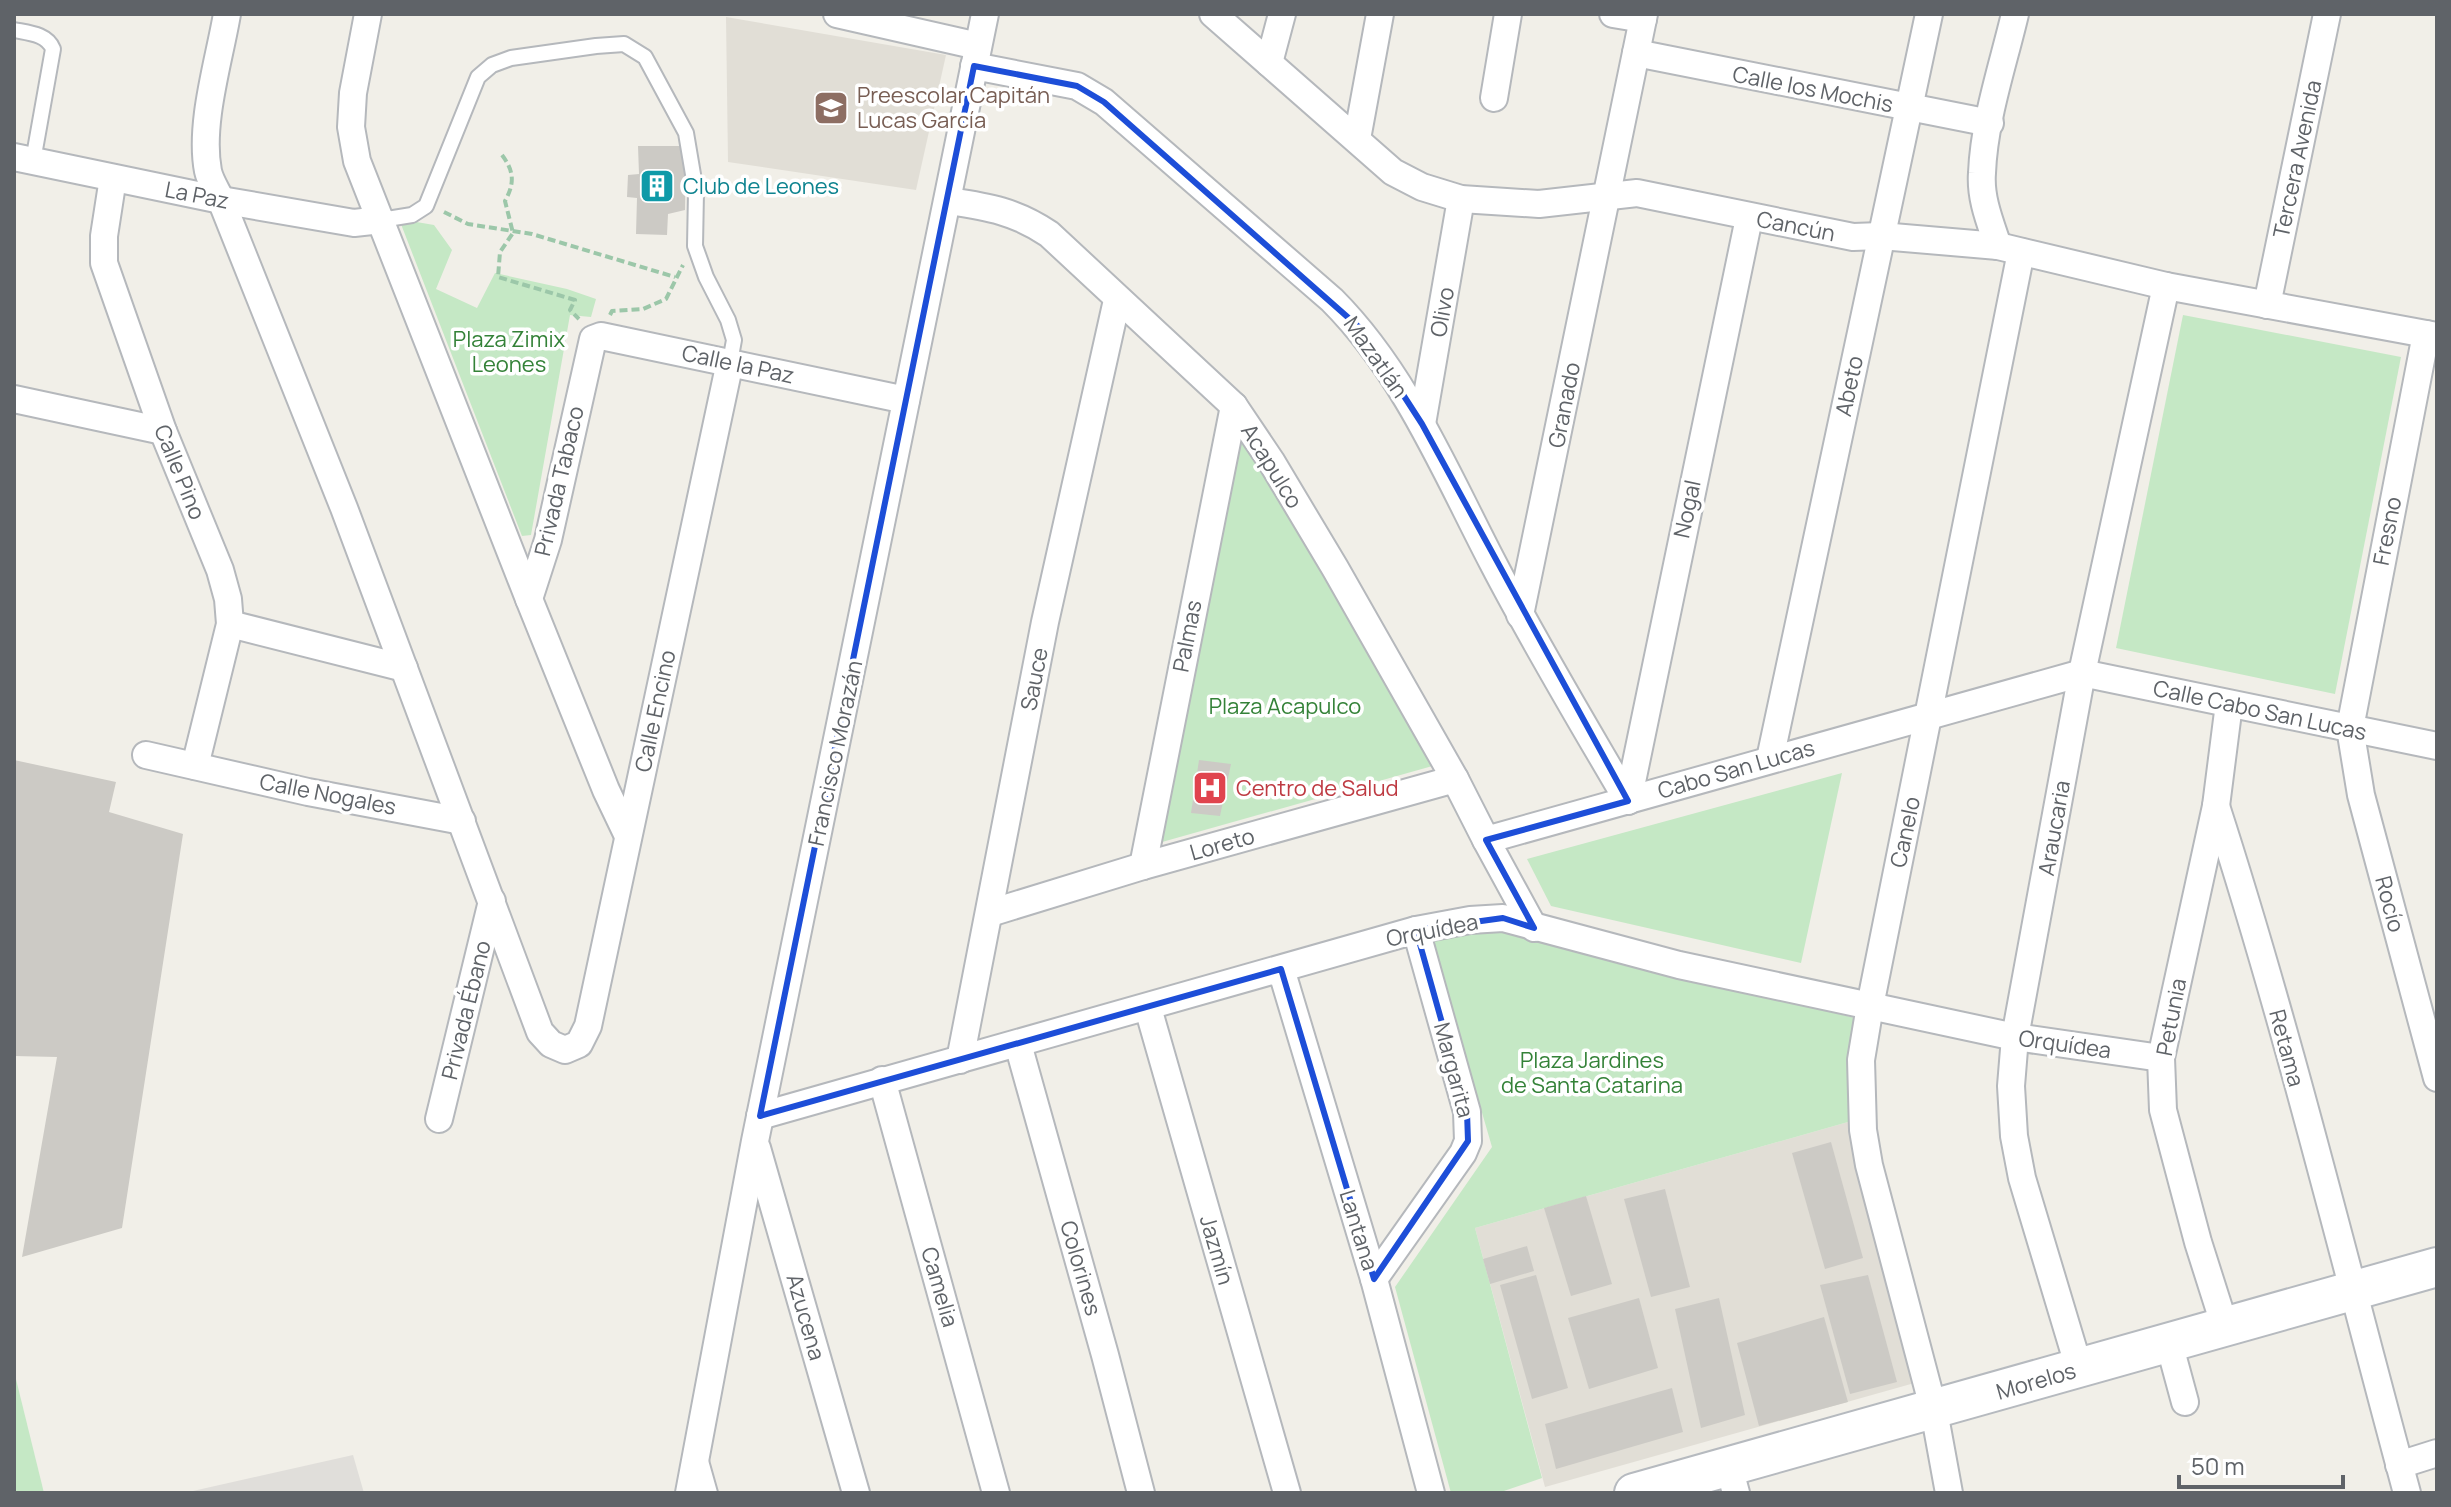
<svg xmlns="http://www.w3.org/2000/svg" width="2451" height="1507" font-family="Manrope,sans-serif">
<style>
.industrial{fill:#e0deda}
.education{fill:#e1ded6}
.green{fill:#c5e8c5}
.building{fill:#cccac5}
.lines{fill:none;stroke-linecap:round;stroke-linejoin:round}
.lane-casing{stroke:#b5b8bc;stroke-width:18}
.street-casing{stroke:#b5b8bc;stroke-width:30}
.secondary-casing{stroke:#b6babf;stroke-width:42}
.path{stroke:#9cc7a9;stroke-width:4;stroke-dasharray:8 4;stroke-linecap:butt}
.lane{stroke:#fff;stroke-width:14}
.street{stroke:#fff;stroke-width:26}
.secondary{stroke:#fff;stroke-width:38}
.marked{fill:none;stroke:#1d4ed8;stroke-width:6;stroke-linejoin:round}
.labels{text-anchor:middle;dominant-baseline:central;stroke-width:7;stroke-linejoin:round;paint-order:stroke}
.street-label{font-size:22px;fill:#5f6368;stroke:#fff}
.education-label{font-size:22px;fill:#785e54;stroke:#fff;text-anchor:start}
.culture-label{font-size:22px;fill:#0d838f;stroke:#fff;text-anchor:start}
.park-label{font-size:22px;fill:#348238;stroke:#fff}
.health-label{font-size:22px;fill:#be3a42;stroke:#fff;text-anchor:start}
</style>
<rect width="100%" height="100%" fill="#f1efe8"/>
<path class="industrial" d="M 353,1455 L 364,1493 L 184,1493 Z"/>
<g class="education">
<path d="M 726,17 L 946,55 L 916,190 L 728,162 Z"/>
<path d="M 1848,1122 L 1918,1382 L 1545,1487 L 1475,1228 Z"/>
</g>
<g class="green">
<path d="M 399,219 L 434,225 L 452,250 L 436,289 L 477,308 L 495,273 L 567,289 L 596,299 L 591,317 L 570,315 L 531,535 L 522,536 Z"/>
<path d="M 2183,315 L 2401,357 L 2335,694 L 2116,648 Z"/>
<path d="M 1241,438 L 1436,765 L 1155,844 Z"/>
<path d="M 1842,773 L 1801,963 L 1551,906 L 1527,859 Z"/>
<path d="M 1499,929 L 1855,1018 L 1848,1122 L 1475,1228 L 1542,1478 L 1498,1493 L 1451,1493 L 1395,1287 L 1492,1147 L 1431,937 Z"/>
<path d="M 14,1371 L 44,1493 L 14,1493 Z"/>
</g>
<g class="building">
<path d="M 638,146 L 686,146 L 685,210 L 668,214 L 667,235 L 636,234 L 637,198 L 627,197 L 628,175 L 639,174 Z"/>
<path d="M 14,760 L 116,782 L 109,812 L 183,834 L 122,1228 L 22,1257 L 57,1057 L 14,1056 Z"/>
<path d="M 1199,760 L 1231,764 L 1220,816 L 1191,813 Z"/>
<path d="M 1831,1142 L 1863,1258 L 1825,1269 L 1792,1153 Z"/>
<path d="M 1665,1189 L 1690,1287 L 1651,1297 L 1624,1199 Z"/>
<path d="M 1586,1196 L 1612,1284 L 1571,1296 L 1544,1208 Z"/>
<path d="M 1527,1246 L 1534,1271 L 1490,1284 L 1483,1259 Z"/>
<path d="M 1536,1275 L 1568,1388 L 1532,1399 L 1500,1285 Z"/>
<path d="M 1868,1275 L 1897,1382 L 1850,1394 L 1820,1285 Z"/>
<path d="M 1639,1298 L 1658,1368 L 1589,1389 L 1568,1318 Z"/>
<path d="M 1719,1298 L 1745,1415 L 1701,1428 L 1675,1309 Z"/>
<path d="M 1824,1317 L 1848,1402 L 1759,1426 L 1737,1343 Z"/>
<path d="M 1672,1388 L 1683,1432 L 1556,1469 L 1545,1424 Z"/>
</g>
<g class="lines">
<g class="lane-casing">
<g id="lane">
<path d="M 14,30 C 29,33 47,34 53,49 L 33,161"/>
<path d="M 381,220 L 412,215 L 426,206 L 478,77 L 492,65 L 511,58 L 596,46 L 624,44 L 645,57 L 686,133 L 696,192 L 695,246 L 706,277 L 728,320 L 734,340 L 730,362"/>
<path d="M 701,1461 L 710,1493"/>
</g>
</g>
<g class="street-casing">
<g id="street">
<path d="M 227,14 C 219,61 199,124 208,171 C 210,181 217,191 221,200 L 344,508 L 540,1032 L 551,1044 L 565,1050 L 579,1044 L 588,1026 L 730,362"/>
<path d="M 368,14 L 353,93 L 351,127 L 357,161 L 529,599 L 606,790 L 628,836"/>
<path d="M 837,14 L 978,46"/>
<path d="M 1213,14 L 1393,172 L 1422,187 L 1461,199 L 1539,204 L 1637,193 L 1853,237 L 1881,236 L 1998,246 L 2166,286 L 2437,336"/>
<path d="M 1613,14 L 1643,19"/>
<path d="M 1636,53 L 1990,123"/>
<path d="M 1269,63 L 1282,14"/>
<path d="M 974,66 L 1077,86 L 1104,102 L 1332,300 C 1405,373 1446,473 1493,563 C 1535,644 1582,722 1628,801"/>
<path d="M 1494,98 L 1508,14"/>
<path d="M 1357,139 L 1380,14"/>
<path d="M 14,157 L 221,200 L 354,223 L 381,220"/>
<path d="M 113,178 L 104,236 L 104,263 L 163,431 L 220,570 L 228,599 L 230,624 L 195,766"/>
<path d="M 949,201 C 988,207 1015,211 1049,234 L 1234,406 L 1271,461 L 1335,568 L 1455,779 L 1486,840"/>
<path d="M 1998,246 C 1990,222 1980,198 1982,173 C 1984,120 2003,65 2015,14"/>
<path d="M 2267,305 L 2327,14"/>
<path d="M 2426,334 L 2350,728 L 2361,795 L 2437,1078"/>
<path d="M 14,399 L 163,431"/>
<path d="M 1422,424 L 1461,199"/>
<path d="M 529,599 L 548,540 L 593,339 L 601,336 L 906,400"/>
<path d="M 1520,615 L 1644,14"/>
<path d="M 230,624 L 404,668"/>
<path d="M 146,755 L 308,792 L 462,821"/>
<path d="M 1770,759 L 1929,14"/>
<path d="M 1628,801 L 1749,218"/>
<path d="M 2216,806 C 2289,1032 2345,1264 2407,1493"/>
<path d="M 1143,866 L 1234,406"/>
<path d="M 990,913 L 1143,866 L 1455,779"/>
<path d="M 1534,928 L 1486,840 L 2082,673 L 2437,746"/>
<path d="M 1281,969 L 1374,1279 L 1431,1493"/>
<path d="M 1148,1008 L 1287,1493"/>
<path d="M 1018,1044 L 1105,1355 L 1141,1493"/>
<path d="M 960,1060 L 1045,622 L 1117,300"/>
<path d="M 882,1080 L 996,1493"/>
<path d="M 760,1116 L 1416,930 L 1470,920 L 1503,918 L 1679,965 L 2015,1037 L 2161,1058"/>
<path d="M 439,1119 L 492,901"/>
<path d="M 757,1148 L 856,1493"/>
<path d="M 1374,1279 L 1463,1153 L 1468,1141 L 1467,1112 L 1416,930"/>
<path d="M 2225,1327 L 2198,1242 L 2163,1110 L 2161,1058 L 2216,806 L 2229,704"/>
<path d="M 2169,1343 L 2185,1402"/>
<path d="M 2079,1368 L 2022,1178 L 2014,1136 L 2011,1086 L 2015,1037 L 2082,673 L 2166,286"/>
<path d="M 2399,1465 L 2437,1453"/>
<path d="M 1729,1467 L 1736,1493"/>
<path d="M 689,1493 L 755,1141 L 985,14"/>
<path d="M 1949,1493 L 1934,1411 L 1869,1165 L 1863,1130 L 1861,1060 L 1870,1006 L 2021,252"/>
</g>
</g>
<g class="secondary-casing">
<path id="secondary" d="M 1634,1493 L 2437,1267"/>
</g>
<g class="path">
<path d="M 502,155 C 514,171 515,183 505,201 L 513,233 L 500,252 L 498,277 L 575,300 L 570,310 L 579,319"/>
<path d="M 444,212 L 468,224 L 532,234 L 675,277"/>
<path d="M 610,315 L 612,311 L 643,309 L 666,299 L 683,265"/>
</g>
<use href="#lane" class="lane"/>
<use href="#street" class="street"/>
<use href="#secondary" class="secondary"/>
</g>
<path class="marked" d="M 974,66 L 1077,86 L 1104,102 L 1360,328 L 1422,424 L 1628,801 L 1486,840 L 1534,928 L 1503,918 L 1416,930 L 1467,1112 L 1468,1141 L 1374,1279 L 1281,969 L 760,1116 Z"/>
<defs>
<g id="school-square" transform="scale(1.8)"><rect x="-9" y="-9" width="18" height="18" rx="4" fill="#8d6e63" stroke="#fff"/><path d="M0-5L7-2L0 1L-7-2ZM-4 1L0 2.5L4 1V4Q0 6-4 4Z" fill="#fff"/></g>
<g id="building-square" transform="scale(1.8)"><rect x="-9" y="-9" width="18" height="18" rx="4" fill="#0f9aa8" stroke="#fff"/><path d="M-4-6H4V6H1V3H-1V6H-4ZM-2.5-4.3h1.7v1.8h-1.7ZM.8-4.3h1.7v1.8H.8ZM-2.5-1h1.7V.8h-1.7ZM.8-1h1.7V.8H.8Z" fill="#fff"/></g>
<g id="hospital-square" transform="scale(1.8)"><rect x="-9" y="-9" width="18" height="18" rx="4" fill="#e0444e" stroke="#fff"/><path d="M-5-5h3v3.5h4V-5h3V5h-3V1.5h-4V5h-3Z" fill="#fff"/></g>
</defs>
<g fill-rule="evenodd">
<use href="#school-square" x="831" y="108"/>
<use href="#building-square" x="657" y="186"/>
<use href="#hospital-square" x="1210" y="788"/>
</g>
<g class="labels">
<g class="street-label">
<text transform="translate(1813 89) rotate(11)">Calle los Mochis</text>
<text transform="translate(2297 159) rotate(-78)">Tercera Avenida</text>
<text transform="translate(197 195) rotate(11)">La Paz</text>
<text transform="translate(1796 226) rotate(11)">Cancún</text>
<text transform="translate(1442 312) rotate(-80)">Olivo</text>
<text transform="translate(1376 357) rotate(55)">Mazatlán</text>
<text transform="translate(738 364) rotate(12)">Calle la Paz</text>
<text transform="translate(1849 386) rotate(-78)">Abeto</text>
<text transform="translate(1564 405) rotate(-79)">Granado</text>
<text transform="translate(1272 466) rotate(58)">Acapulco</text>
<text transform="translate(180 472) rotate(68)">Calle Pino</text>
<text transform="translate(559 481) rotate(-77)">Privada Tabaco</text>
<text transform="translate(1687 509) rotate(-78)">Nogal</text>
<text transform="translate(2387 531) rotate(-79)">Fresno</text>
<text transform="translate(1187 636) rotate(-79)">Palmas</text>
<text transform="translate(1034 679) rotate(-79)">Sauce</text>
<text transform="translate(2260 710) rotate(12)">Calle Cabo San Lucas</text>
<text transform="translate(655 711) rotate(-78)">Calle Encino</text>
<text transform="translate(835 753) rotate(-78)">Francisco Morazán</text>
<text transform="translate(1736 769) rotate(-16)">Cabo San Lucas</text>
<text transform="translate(328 794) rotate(11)">Calle Nogales</text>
<text transform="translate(2054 828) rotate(-80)">Araucaria</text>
<text transform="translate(1905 832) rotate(-78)">Canelo</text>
<text transform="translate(1222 844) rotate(-16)">Loreto</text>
<text transform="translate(2390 904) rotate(75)">Rocío</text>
<text transform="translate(1432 930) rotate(-11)">Orquídea</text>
<text transform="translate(466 1010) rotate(-76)">Privada Ébano</text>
<text transform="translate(2171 1017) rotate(-79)">Petunia</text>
<text transform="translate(2065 1044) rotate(8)">Orquídea</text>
<text transform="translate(2287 1048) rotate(75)">Retama</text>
<text transform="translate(1454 1070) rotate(75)">Margarita</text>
<text transform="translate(1359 1230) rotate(73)">Lantana</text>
<text transform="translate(1217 1250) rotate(74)">Jazmín</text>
<text transform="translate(1081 1268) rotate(74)">Colorines</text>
<text transform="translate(940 1287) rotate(74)">Camelia</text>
<text transform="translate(806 1317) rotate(74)">Azucena</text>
<text transform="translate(2036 1381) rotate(-16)">Morelos</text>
</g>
<g class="education-label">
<text x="857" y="95">Preescolar Capitán<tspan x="857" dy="25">Lucas García</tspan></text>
</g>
<g class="culture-label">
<text x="683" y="186">Club de Leones</text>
</g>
<g class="park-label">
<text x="509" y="339">Plaza Zimix<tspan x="509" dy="25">Leones</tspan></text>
<text x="1285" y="706">Plaza Acapulco</text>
<text x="1592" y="1060">Plaza Jardines<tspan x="1592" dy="25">de Santa Catarina</tspan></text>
</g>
<g class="health-label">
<text x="1236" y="788">Centro de Salud</text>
</g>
</g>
<rect width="2451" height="1507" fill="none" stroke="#5f6368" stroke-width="32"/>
<path d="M2179 1475v12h164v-12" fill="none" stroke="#5f6368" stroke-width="4"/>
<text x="2191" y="1475" font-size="24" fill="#5f6368" stroke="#ffffff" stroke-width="6" paint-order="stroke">50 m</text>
</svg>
